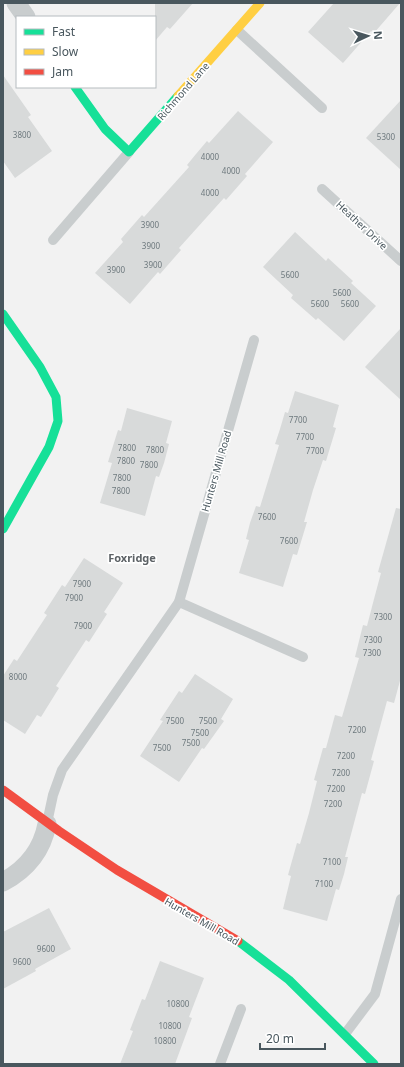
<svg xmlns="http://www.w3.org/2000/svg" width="404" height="1067" font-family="'Noto Sans',sans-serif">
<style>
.building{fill:#d8dada}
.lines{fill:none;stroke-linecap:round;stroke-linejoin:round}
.lane{stroke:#c9cdce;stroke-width:10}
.street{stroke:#c9cdce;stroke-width:19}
.fast{stroke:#16e098;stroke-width:9}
.slow{stroke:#ffcf43;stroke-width:9}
.jam{stroke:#f24e42;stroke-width:9}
.labels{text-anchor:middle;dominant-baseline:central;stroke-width:3.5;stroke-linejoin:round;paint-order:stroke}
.number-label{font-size:8px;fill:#6e797e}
.street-label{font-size:10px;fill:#49575e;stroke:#fff}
.neighbourhood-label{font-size:11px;font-weight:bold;fill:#5d6266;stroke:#fff}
</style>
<rect width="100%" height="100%" fill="#f2f2f2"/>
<g class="building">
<path d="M 155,3 L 193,3 L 170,29 L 167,27 L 155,41 Z"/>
<path d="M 334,3 L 400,3 L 374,33 L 371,31 L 343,63 L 308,32 Z"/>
<path d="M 3,75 L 31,115 L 28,117 L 52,151 L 15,178 L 3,161 Z"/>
<path d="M 401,100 L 401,170 L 366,138 Z"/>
<path d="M 238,111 L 273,142 L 245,174 L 247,176 L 226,200 L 224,198 L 179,248 L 181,250 L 160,274 L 158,272 L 130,304 L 95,273 L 123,242 L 121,239 L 142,215 L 144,217 L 189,167 L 187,165 L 196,154 L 207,141 L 209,143 Z"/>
<path d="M 295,232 L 326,261 L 328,258 L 340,269 L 353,281 L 351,283 L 376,306 L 344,341 L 318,318 L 316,320 L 291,298 L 293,295 L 263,267 Z"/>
<path d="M 401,328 L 401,400 L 365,367 Z"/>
<path d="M 295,391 L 339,405 L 333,427 L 336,428 L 326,461 L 323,460 L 313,490 L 304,522 L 307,522 L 297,555 L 293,554 L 283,587 L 239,573 L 249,540 L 246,539 L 250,523 L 256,506 L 260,507 L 279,445 L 275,444 L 280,429 L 285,412 L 288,413 Z"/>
<path d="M 127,408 L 172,421 L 166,443 L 169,444 L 164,463 L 159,477 L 156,476 L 145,516 L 100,503 L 112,463 L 108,462 L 118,430 L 121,431 Z"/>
<path d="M 396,508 L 401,509 L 401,677 L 394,703 L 387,701 L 371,760 L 374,761 L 365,794 L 362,793 L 345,857 L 348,857 L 344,874 L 339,890 L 336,889 L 327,921 L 283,909 L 291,876 L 288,875 L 297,843 L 300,844 L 309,813 L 317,781 L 314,780 L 323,748 L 326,748 L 335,715 L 342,717 L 359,658 L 355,657 L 363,625 L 367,626 L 374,599 L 381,573 L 378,572 Z"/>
<path d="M 84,558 L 123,583 L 104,612 L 107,614 L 89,642 L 86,640 L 56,686 L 59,688 L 41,717 L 37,715 L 25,734 L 3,720 L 3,676 L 14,659 L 17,661 L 47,615 L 44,613 L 62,585 L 65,587 Z"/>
<path d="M 195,674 L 233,699 L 221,719 L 224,721 L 204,749 L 202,748 L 179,782 L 140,756 L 163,721 L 160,720 L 179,691 L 182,693 Z"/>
<path d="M 49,908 L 71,949 L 35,969 L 36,971 L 3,989 L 3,932 Z"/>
<path d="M 160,961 L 204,978 L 189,1017 L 192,1018 L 175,1064 L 120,1064 L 133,1031 L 130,1030 L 142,999 L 145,1000 Z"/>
</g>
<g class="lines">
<g class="lane">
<path d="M 237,30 L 322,108"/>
<path d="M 322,189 L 401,261"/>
<path d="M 53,240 L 129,152"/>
<path d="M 179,602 L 303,657"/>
<path d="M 47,823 L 53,795 L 62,770 L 179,602 L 254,340"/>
<path d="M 345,1034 L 375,994 L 401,899"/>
<path d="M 220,1064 L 241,1009"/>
</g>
<g class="street">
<path d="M 16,3 L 26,17"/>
<path d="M 3,882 C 27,869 42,851 47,824"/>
</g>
<g class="fast">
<path d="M 75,87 L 105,129 L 129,152 L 178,96"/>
<path d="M 3,314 L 40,367 L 56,397 L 58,421 L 49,447 L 3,529"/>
<path d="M 238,941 L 289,980 L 374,1064"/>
</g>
<path class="slow" d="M 178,96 L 260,3"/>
<path class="jam" d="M 3,790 L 59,831 L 117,870 L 238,941"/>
</g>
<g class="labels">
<g class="number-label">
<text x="22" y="134">3800</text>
<text x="386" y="136">5300</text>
<text x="210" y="156">4000</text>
<text x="231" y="170">4000</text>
<text x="210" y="192">4000</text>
<text x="150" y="224">3900</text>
<text x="151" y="245">3900</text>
<text x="153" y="264">3900</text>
<text x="116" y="269">3900</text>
<text x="290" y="274">5600</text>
<text x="342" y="292">5600</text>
<text x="320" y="303">5600</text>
<text x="350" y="303">5600</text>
<text x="298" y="419">7700</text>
<text x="305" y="436">7700</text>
<text x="127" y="447">7800</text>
<text x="155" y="449">7800</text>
<text x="315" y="450">7700</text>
<text x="126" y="460">7800</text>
<text x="149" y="464">7800</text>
<text x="122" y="477">7800</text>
<text x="121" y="490">7800</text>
<text x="267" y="516">7600</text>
<text x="289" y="540">7600</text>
<text x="82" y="583">7900</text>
<text x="74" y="597">7900</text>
<text x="383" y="616">7300</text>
<text x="83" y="625">7900</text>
<text x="373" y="639">7300</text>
<text x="372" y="652">7300</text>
<text x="18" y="676">8000</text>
<text x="175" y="720">7500</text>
<text x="208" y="720">7500</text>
<text x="357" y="729">7200</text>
<text x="200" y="732">7500</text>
<text x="191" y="742">7500</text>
<text x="162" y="747">7500</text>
<text x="346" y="755">7200</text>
<text x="341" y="772">7200</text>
<text x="336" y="788">7200</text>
<text x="333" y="803">7200</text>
<text x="332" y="861">7100</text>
<text x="324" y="883">7100</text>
<text x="46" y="948">9600</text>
<text x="22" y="961">9600</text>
<text x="178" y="1003">10800</text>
<text x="170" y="1025">10800</text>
<text x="165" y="1040">10800</text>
</g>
<g class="street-label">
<text transform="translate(183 91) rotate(-49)">Richmond Lane</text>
<text transform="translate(362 225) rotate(43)">Heather Drive</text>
<text transform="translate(216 471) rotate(-74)">Hunters Mill Road</text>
<text transform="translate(202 921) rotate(30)">Hunters Mill Road</text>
</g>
<g class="neighbourhood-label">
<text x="132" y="557">Foxridge</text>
</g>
</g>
<rect width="404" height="1067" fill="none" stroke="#49575e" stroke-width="8"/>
<rect x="16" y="16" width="140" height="72" fill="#ffffff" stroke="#b6bcbf"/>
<rect x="24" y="29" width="20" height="6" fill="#16e098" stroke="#b6bcbf"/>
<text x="52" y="36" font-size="12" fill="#49575e">Fast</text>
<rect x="24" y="49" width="20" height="6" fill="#ffcf43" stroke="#b6bcbf"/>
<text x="52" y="56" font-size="12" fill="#49575e">Slow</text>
<rect x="24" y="69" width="20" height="6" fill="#f24e42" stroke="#b6bcbf"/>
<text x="52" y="76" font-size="12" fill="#49575e">Jam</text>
<g transform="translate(368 36) rotate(86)" stroke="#ffffff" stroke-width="3" paint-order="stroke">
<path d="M0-3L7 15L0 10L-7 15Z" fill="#49575e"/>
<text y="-6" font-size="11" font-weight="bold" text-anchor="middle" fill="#49575e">N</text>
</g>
<path d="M260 1043v6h65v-6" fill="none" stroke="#49575e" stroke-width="2"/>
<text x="266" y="1043" font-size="12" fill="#49575e" stroke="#ffffff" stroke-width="3" paint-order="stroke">20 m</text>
</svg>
